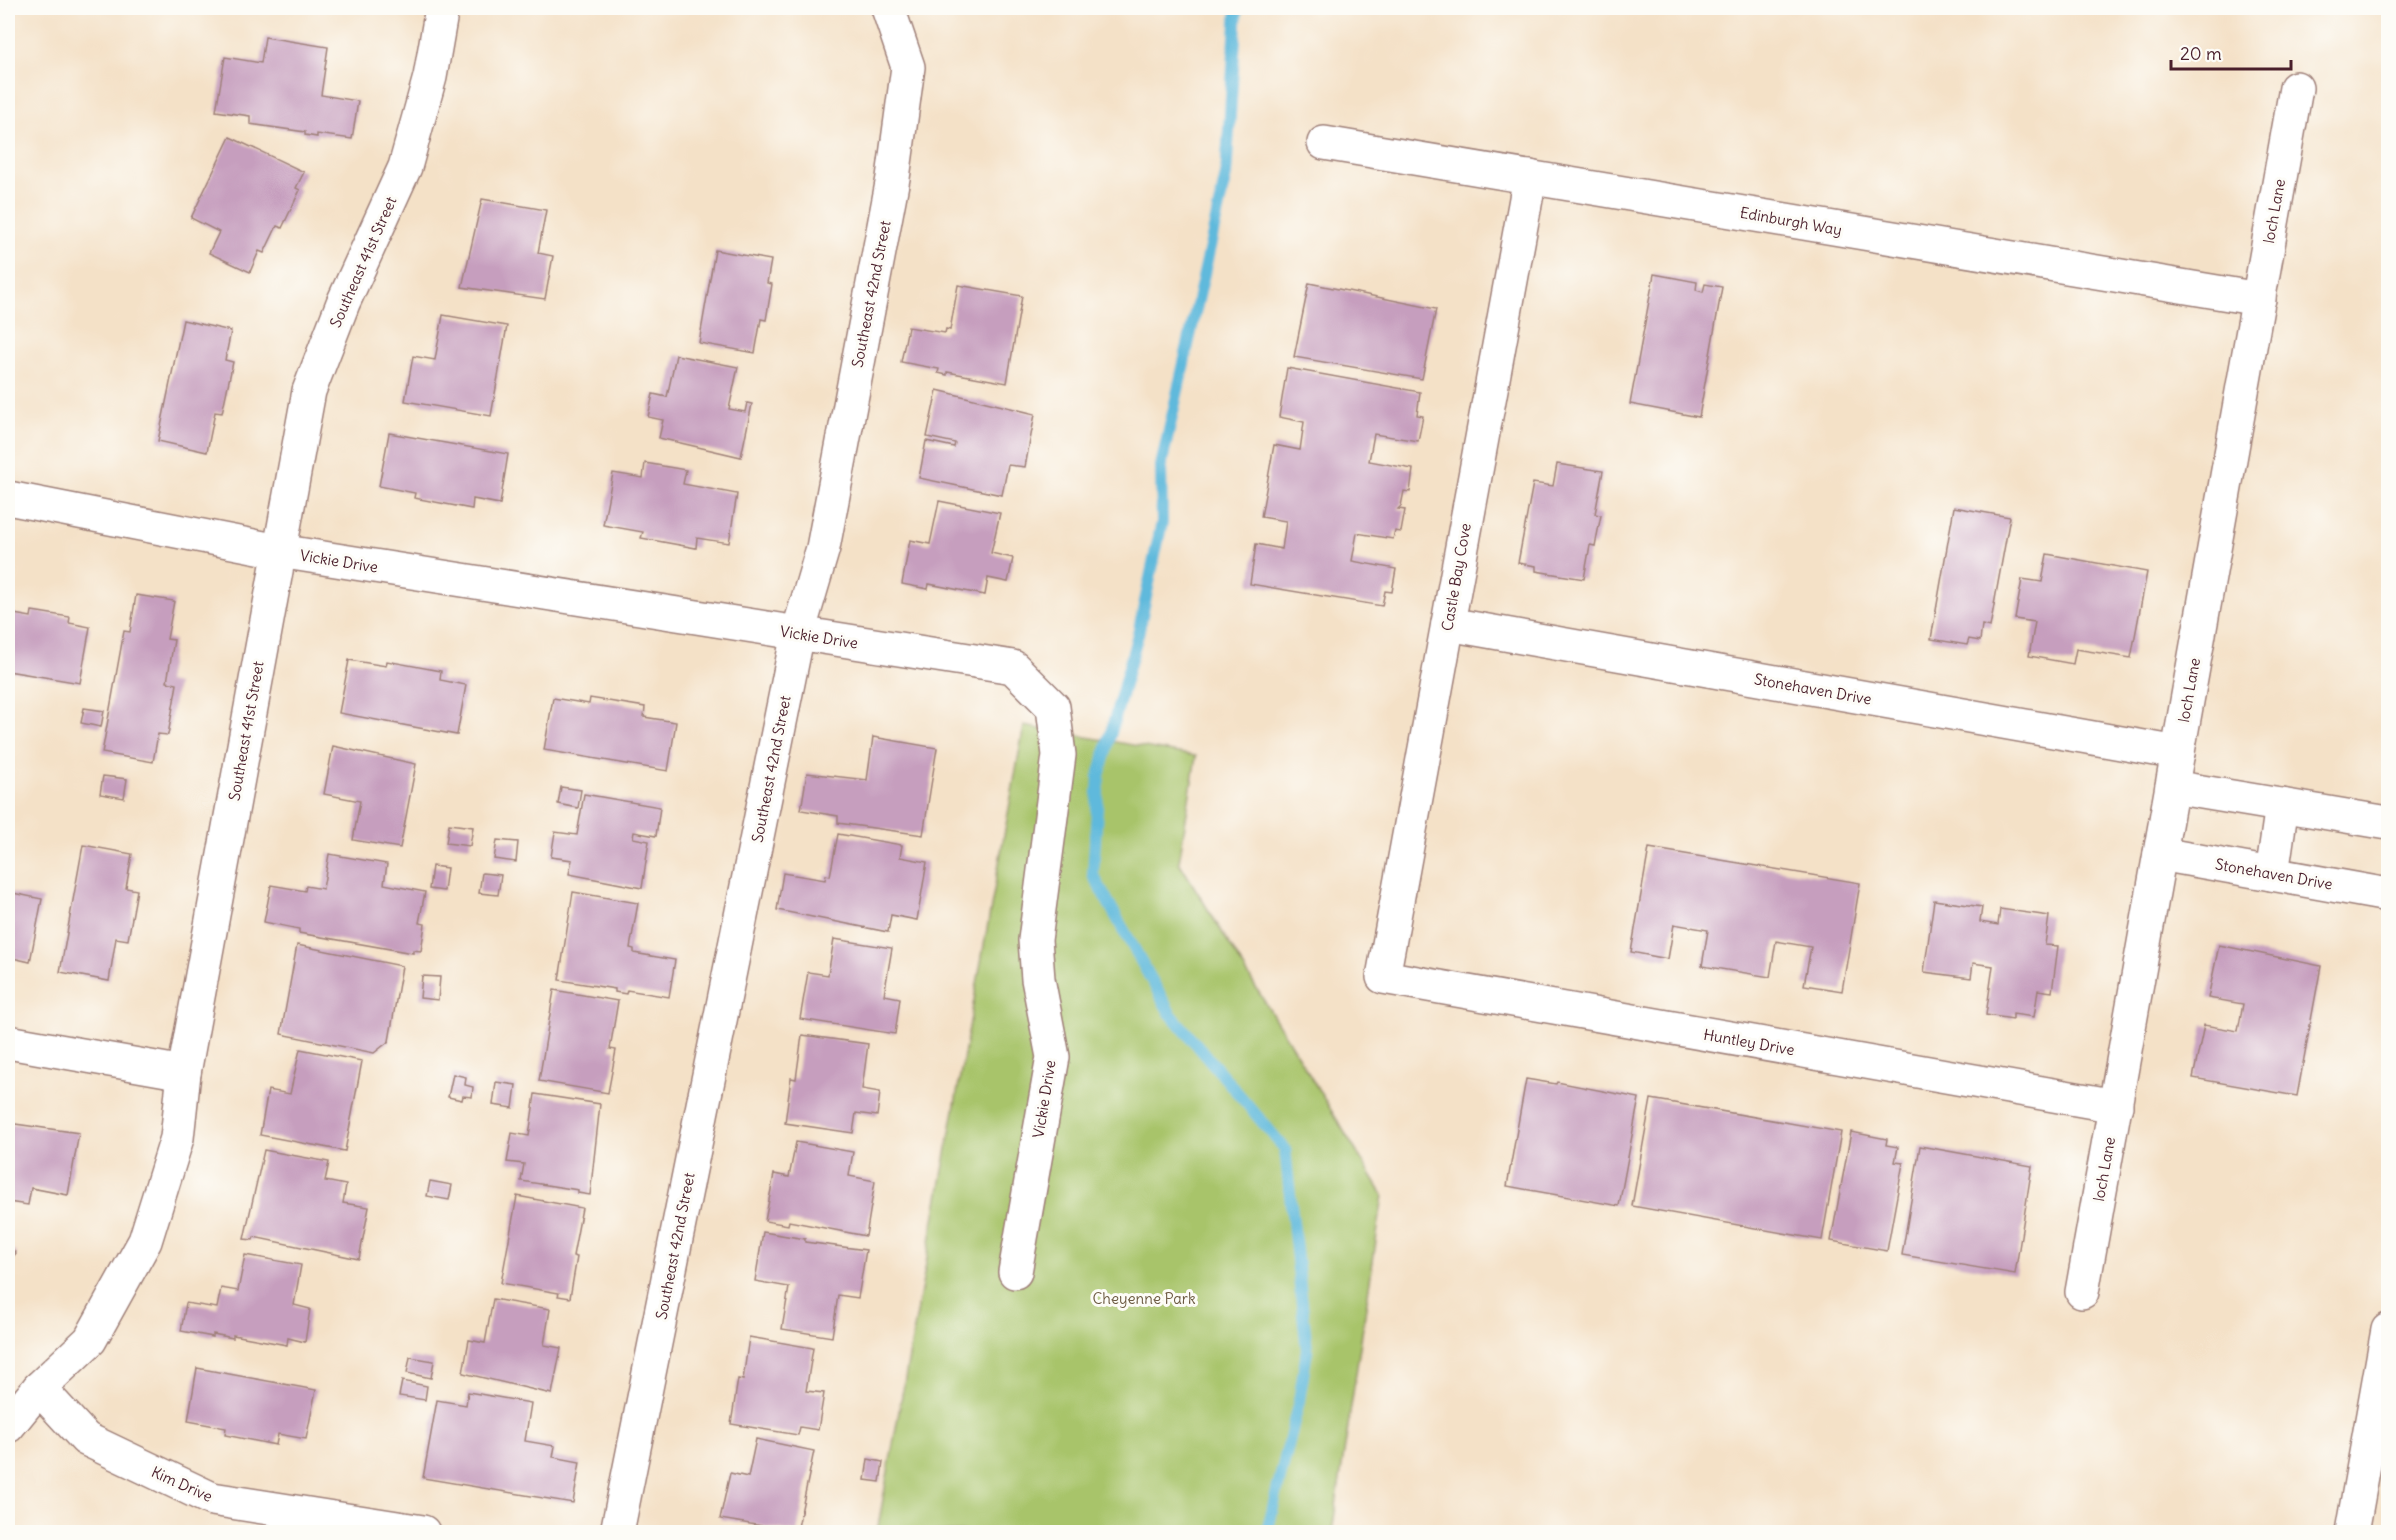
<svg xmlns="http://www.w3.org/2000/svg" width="2396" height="1540" font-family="Delius,sans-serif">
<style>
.green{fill:#a8c46b;stroke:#79724b;stroke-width:1.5}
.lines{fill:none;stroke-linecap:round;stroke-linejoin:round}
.stream{stroke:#5eb9dc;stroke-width:12}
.building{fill:#c69ebe}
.minor-casing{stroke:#9f8079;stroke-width:36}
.major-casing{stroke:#9f8079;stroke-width:36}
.minor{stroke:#fff;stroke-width:33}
.major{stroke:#fff;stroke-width:33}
.labels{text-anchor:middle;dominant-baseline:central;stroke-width:6;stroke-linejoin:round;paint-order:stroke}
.street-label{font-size:15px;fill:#4a1f2b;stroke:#fdfcf7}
.park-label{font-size:15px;fill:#6b5941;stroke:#fdfcf7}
</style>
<rect width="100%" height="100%" fill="#fdfcf7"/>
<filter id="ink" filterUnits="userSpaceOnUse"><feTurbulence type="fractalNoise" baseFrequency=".0167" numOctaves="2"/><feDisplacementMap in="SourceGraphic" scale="12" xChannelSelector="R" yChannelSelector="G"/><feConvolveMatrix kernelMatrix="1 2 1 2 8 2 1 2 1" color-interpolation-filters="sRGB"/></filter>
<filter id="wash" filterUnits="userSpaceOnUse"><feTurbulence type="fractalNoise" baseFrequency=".008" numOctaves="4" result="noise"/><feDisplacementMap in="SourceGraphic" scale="24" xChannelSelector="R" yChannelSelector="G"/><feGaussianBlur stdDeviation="1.35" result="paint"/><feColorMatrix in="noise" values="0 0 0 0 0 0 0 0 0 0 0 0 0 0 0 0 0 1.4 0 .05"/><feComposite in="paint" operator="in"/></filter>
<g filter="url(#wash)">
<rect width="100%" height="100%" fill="#f4e1c7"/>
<path class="green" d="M 1024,726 L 1196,756 L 1179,862 L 1383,1195 L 1332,1532 L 877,1532 Z"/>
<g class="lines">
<path class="stream" d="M 1237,8 L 1226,175 L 1161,466 L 1162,522 L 1138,634 L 1099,776 L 1093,875 L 1170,1013 L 1285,1149 L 1307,1350 L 1299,1401 L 1267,1532"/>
</g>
<g id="blocks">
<g class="building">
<path d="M 265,37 L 328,47 L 321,95 L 358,101 L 352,139 L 317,134 L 317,137 L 305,135 L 305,132 L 250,124 L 250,116 L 216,111 L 225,57 L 261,63 Z"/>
<path d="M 230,137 L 304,172 L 296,188 L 300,190 L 282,228 L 277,226 L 264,253 L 259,251 L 250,272 L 209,253 L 219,232 L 191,218 Z"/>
<path d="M 482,199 L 546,210 L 538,253 L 553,256 L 545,299 L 462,287 Z"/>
<path d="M 715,250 L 771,260 L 767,283 L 772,284 L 766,320 L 761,319 L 755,353 L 699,343 Z"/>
<path d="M 1654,274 L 1697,282 L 1696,290 L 1703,292 L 1705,284 L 1722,287 L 1699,417 L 1630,404 Z"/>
<path d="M 1309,283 L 1436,309 L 1422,379 L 1294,357 Z"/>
<path d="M 958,285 L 1022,296 L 1007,383 L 947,372 L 947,375 L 938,373 L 939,369 L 901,362 L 908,327 L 945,333 L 946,329 L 950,330 Z"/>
<path d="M 443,315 L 507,326 L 491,416 L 405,401 L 413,356 L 435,360 Z"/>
<path d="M 183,320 L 231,331 L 225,360 L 233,362 L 222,413 L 215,412 L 207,452 L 158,441 Z"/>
<path d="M 676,355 L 738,367 L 729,409 L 745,412 L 747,403 L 752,404 L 741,457 L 659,438 L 663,420 L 648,417 L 653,394 L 667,397 Z"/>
<path d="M 1287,368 L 1420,392 L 1417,415 L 1423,416 L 1418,441 L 1374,434 L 1369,461 L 1413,469 L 1410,492 L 1404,491 L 1401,506 L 1398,509 L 1405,510 L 1401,532 L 1395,531 L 1393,539 L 1357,533 L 1352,561 L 1396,569 L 1392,592 L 1385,591 L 1382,606 L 1250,584 L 1256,544 L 1282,549 L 1286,521 L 1261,517 L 1274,445 L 1300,450 L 1304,422 L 1279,417 Z"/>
<path d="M 937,390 L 1035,414 L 1025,467 L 1008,465 L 1002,495 L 919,478 L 926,441 L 954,447 L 955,443 L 927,437 Z"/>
<path d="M 389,433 L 508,454 L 500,504 L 473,499 L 472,509 L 414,498 L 415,493 L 379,486 Z"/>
<path d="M 645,463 L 686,470 L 683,484 L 737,494 L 729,543 L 697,538 L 696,548 L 641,538 L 643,532 L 603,525 L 613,473 L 643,478 Z"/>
<path d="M 1557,464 L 1603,471 L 1595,514 L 1601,515 L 1595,546 L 1590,545 L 1584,579 L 1536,571 L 1536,566 L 1518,563 L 1533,483 L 1553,486 Z"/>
<path d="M 939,501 L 1000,513 L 991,553 L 1013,558 L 1008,582 L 988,578 L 985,595 L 929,584 L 928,589 L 902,584 L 910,540 L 930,544 Z"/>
<path d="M 1954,507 L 2010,517 L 1990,627 L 1982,625 L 1980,641 L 1969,639 L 1967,645 L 1931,639 Z"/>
<path d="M 2047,554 L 2147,572 L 2131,658 L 2076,649 L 2073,664 L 2029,656 L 2035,622 L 2015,619 L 2022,579 L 2042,582 Z"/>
<path d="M 136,595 L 174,601 L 167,639 L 174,640 L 167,682 L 177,684 L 168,735 L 158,734 L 153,762 L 102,753 L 124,631 L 130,632 Z"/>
<path d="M 32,611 L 70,617 L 69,623 L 90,627 L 80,683 L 8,671 L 8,613 L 31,617 Z"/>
<path d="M 349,660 L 386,666 L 387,661 L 441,671 L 440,680 L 466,685 L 457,735 L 339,713 Z"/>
<path d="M 553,698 L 589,704 L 590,698 L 645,707 L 644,717 L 676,722 L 668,771 L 544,750 Z"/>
<path d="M 84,708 L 104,711 L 101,727 L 81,723 Z"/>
<path d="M 873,737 L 937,748 L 923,835 L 838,823 L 838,816 L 801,810 L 807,773 L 867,780 Z"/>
<path d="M 333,746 L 416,764 L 400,848 L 353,840 L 360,801 L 324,794 Z"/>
<path d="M 103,776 L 127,779 L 124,798 L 100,794 Z"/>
<path d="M 561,787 L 581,790 L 578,808 L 558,804 Z"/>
<path d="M 584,794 L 660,807 L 656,836 L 634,832 L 633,838 L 649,841 L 642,888 L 569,874 L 572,860 L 551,857 L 555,832 L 577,835 Z"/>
<path d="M 449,824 L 473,827 L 470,846 L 446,843 Z"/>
<path d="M 838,834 L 902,845 L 900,857 L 927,862 L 917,920 L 891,915 L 888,932 L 777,910 L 783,873 L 825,880 L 826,875 L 830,876 Z"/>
<path d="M 497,840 L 518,842 L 516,862 L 494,859 Z"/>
<path d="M 83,845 L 132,854 L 126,888 L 137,890 L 128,940 L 116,938 L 109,981 L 60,972 Z"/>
<path d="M 1649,848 L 1860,883 L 1842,991 L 1804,985 L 1811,947 L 1776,941 L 1770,977 L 1702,966 L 1708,930 L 1674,924 L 1668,959 L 1631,952 Z"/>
<path d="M 329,854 L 387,864 L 384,884 L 425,892 L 419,923 L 425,924 L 421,951 L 413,950 L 413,953 L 299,933 L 299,929 L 264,922 L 271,885 L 305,891 L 306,886 L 323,889 Z"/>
<path d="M 432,866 L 447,868 L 444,891 L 429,889 Z"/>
<path d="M 482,873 L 501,875 L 498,895 L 479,893 Z"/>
<path d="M 8,892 L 42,899 L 30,962 L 8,957 Z"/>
<path d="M 573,892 L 638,903 L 630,948 L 634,949 L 634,953 L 675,960 L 669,997 L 627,990 L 626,994 L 615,992 L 615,989 L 559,980 Z"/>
<path d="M 1934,900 L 1982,907 L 1980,922 L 1998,925 L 2000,909 L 2049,916 L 2045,945 L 2058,946 L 2052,992 L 2038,990 L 2034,1017 L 2013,1014 L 2013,1019 L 1986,1015 L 1993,966 L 1973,963 L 1971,978 L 1924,972 Z"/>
<path d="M 834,939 L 892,948 L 884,995 L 900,998 L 895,1034 L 800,1019 L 808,972 L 828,975 Z"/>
<path d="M 297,945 L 402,966 L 389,1041 L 374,1053 L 281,1034 Z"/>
<path d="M 2219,945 L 2321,966 L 2297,1096 L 2193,1078 L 2204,1025 L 2238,1031 L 2243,1004 L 2208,998 Z"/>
<path d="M 422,976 L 440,977 L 438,1000 L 420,998 Z"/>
<path d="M 554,990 L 618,1001 L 610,1049 L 616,1050 L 608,1093 L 539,1081 Z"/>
<path d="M 802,1035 L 868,1044 L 862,1089 L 880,1092 L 877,1116 L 856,1113 L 853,1133 L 785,1123 L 791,1078 L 796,1079 Z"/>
<path d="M 300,1049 L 362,1061 L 345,1151 L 260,1135 L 268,1090 L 290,1094 Z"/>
<path d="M 453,1074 L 466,1077 L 465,1085 L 473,1087 L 472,1097 L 463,1096 L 462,1100 L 448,1097 Z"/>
<path d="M 1526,1079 L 1556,1084 L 1557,1082 L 1639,1098 L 1619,1206 L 1507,1186 Z"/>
<path d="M 496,1082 L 516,1085 L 513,1108 L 493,1105 Z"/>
<path d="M 535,1094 L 600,1104 L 590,1195 L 578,1193 L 578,1190 L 521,1181 L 524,1164 L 507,1162 L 512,1133 L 529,1136 Z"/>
<path d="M 1651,1099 L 1841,1132 L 1822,1240 L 1632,1206 Z"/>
<path d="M 8,1123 L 79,1133 L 68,1195 L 31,1188 L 28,1205 L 8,1202 Z"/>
<path d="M 1851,1132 L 1887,1139 L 1886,1145 L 1898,1147 L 1895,1162 L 1903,1163 L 1887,1251 L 1831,1241 Z"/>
<path d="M 796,1142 L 853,1152 L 849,1176 L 875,1181 L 866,1236 L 789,1221 L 788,1225 L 765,1221 L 774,1174 L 789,1177 Z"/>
<path d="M 1920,1146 L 2032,1166 L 2015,1274 L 1902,1255 Z"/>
<path d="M 264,1150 L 329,1162 L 325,1181 L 346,1185 L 343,1203 L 369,1207 L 359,1259 L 254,1237 L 253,1240 L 244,1239 Z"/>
<path d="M 430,1181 L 452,1185 L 449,1200 L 427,1196 Z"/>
<path d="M 517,1196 L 582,1208 L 573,1256 L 577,1257 L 570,1298 L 558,1296 L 559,1293 L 501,1283 Z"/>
<path d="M 763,1232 L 805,1239 L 805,1242 L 866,1250 L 858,1298 L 838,1295 L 832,1337 L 782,1329 L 789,1287 L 755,1281 Z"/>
<path d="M 8,1245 L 16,1253 L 8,1263 Z"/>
<path d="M 245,1255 L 301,1265 L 294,1305 L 310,1309 L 305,1342 L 288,1338 L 287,1345 L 233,1335 L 233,1338 L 213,1334 L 213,1337 L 181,1331 L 186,1303 L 217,1308 L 221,1288 L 238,1291 Z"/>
<path d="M 493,1299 L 550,1309 L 544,1345 L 561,1348 L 552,1394 L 463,1373 L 469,1340 L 485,1343 Z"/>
<path d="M 749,1337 L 813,1348 L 806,1391 L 824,1393 L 818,1430 L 800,1427 L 798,1435 L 731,1424 L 738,1379 L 743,1380 Z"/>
<path d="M 410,1357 L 434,1361 L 431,1378 L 407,1373 Z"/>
<path d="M 197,1368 L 316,1390 L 306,1439 L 278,1434 L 276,1445 L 225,1435 L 226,1428 L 188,1421 Z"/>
<path d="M 402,1381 L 427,1386 L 425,1400 L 399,1396 Z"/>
<path d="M 468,1392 L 531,1403 L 525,1441 L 555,1446 L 553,1457 L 580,1462 L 573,1503 L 423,1478 L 437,1400 L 466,1405 Z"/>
<path d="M 756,1439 L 814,1451 L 797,1532 L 720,1519 L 730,1473 L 748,1477 Z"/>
<path d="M 868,1459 L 883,1462 L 880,1482 L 865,1480 Z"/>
</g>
</g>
</g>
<g filter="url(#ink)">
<use href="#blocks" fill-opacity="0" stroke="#9f8079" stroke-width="1.5"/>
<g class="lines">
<g class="minor-casing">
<g id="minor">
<path d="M 1324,143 L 2259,299"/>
<path d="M 1530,177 L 1383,977 L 2116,1106"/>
<path d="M 8,498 L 279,551 L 1013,667 L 1053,707 L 1059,755 L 1035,940 L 1038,979 L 1053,1057 L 1015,1272"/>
<path d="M 1448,624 L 2178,753"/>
<path d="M 2172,787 L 2388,823"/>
<path d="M 2160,854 L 2388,895"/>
<path d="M 2272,874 L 2282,805"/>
<path d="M 8,1042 L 184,1073"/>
<path d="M 2082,1292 L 2296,88"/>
<path d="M 39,1388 L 86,1439 L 212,1499 L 423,1532"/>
<path d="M 8,1426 L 39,1388 L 90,1340 L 145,1241 L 177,1138 L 184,1073 L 309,391 L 343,303 L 405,167 L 430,77 L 442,8"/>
<path d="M 617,1532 L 798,633 L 823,548 L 893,178 L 908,67 L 888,8"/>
</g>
</g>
<g class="major-casing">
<path id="major" d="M 2352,1532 L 2388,1330"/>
</g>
<use href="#minor" class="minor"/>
<use href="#major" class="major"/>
</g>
</g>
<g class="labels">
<g class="street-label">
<text transform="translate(2274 211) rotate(-80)">loch Lane</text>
<text transform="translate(1791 221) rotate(10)">Edinburgh Way</text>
<text transform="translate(363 262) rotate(-66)">Southeast 41st Street</text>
<text transform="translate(871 294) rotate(-79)">Southeast 42nd Street</text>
<text transform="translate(339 561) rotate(9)">Vickie Drive</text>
<text transform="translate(1456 577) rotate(-80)">Castle Bay Cove</text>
<text transform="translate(819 637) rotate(9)">Vickie Drive</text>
<text transform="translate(1813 689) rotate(10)">Stonehaven Drive</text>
<text transform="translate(2189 690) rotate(-80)">loch Lane</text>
<text transform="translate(246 731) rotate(-80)">Southeast 41st Street</text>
<text transform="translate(771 769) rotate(-79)">Southeast 42nd Street</text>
<text transform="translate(2274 874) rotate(10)">Stonehaven Drive</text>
<text transform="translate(1749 1042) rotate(10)">Huntley Drive</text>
<text transform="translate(1044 1099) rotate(-81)">Vickie Drive</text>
<text transform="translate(2104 1169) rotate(-80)">loch Lane</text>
<text transform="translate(675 1246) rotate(-79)">Southeast 42nd Street</text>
<text transform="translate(182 1484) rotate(24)">Kim Drive</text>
</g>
<g class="park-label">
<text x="1144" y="1298">Cheyenne Park</text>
</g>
</g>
<rect width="2396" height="1540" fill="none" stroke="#fdfcf7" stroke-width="30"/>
<path d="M2171 60v9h120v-9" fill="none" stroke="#4a1f2b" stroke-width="3"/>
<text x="2180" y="60" font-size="18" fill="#4a1f2b" stroke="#fdfcf7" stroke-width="4.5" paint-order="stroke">20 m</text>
</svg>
